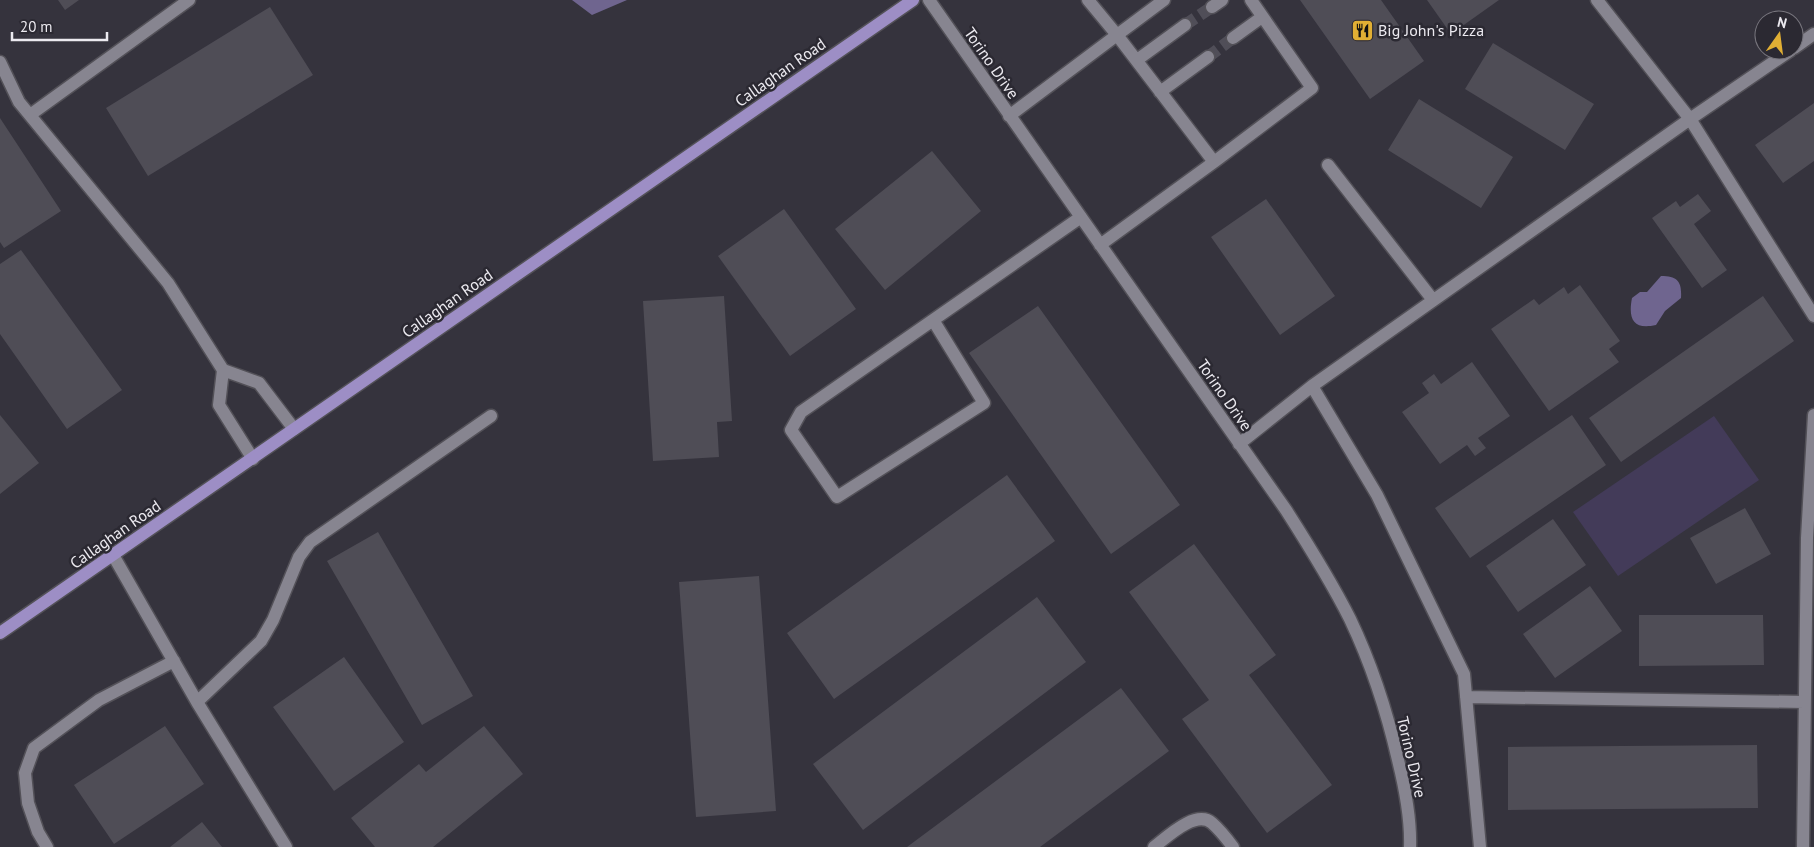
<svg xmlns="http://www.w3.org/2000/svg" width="1814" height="847" font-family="'PT Sans',sans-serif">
<rect width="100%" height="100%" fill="#35333d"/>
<path fill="#433b59" d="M1714 416 1759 480 1618 576 1573 512Z"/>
<path fill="#6f658f" d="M572 0H627L592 15Z
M1661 276C1678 276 1682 282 1681 298L1665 311 1656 325C1633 330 1628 319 1632 298L1640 292H1647Z"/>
<path fill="#4f4d56" d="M58 0H79L65 10Z
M1300 0H1381L1424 61 1370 99Z
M1427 0H1499L1451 34Z
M270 7 313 75 148 176 106 108Z
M1493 43 1594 104 1565 150 1465 89Z
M1419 99 1513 157 1481 208 1388 150Z
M1814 103V161L1783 183 1755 145Z
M0 118 61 211 4 248 0 242Z
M932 151 981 211 885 290 835 229Z
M1698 194 1711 211 1694 224 1727 270 1702 288 1652 218 1676 201 1680 207Z
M1266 199 1335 296 1280 335 1211 237Z
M784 209 856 309 790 356 718 256Z
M21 250 122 390 67 429 0 334V264Z
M1580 285 1620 341 1609 349 1619 362 1549 411 1491 329 1534 299 1539 305 1564 287 1568 294Z
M724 296 732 421 717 422 719 457 653 461 643 301Z
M1763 296 1794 341 1621 462 1589 418Z
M1038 306 1180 505 1111 554 969 353Z
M1472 362 1510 416 1478 438 1486 448 1475 456 1467 445 1440 464 1402 412 1429 393 1422 383 1434 374 1441 384Z
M0 415 39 463 0 494Z
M1572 415 1606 465 1470 558 1435 508Z
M1007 475 1055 541 834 699 787 633Z
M1745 508 1771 554 1716 584 1690 538Z
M1553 519 1586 565 1518 612 1486 566Z
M378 532 473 696 422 725 327 561Z
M1194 544 1276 655 1249 675 1332 785 1267 833 1182 719 1209 700 1129 592Z
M759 576 776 811 696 817 679 582Z
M1590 586 1622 631 1555 678 1523 634Z
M1037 597 1086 662 863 830 813 764Z
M1639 615H1763L1764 665 1639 666Z
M344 657 404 742 334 791 273 707Z
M1121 688 1169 751 1040 847H907Z
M165 726 204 784 114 844 74 785Z
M484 726 523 774 433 847H375L351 818 419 764 426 772Z
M1757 745 1758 808 1508 810V747Z
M202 822 222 847H170Z"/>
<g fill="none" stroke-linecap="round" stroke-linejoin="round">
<path stroke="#504e58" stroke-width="12" stroke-dasharray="12 6" stroke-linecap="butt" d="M1185 25 1212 7
M1208 57 1233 38"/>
<defs>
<path id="minor" d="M929 0 1286 510C1309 546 1331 581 1350 619 1371 663 1387 712 1398 760 1405 788 1411 818 1410 847
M1088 0 1117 35 1164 0
M1597 0 1690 119 1814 316
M1212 7 1222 0
M1233 38 1262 17
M1794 48 1814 34
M1137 60 1185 25
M0 62 19 102 168 283 223 370 259 383 294 429
M1160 92 1208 57
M30 115 189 0
M1009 116 1117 35 1214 162 1100 245
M1214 162 1312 88 1251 0
M1328 165 1433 300
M933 320 984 403 837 497 791 430 801 412 1081 217
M223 370 219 405 253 459
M1312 386 1690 119 1791 50
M1239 444 1312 386 1377 495 1464 674 1480 847
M113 555 197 702 286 847
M1466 697 1804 702
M197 702 261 641 273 620 299 557 310 542 491 416
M47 847 38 832 28 803 25 773 34 748 99 700 174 661
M1154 847C1167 837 1196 809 1212 823 1220 830 1227 839 1233 847
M1803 847 1807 538 1814 415"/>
<path id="major" d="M0 633 913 0"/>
</defs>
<use href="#minor" stroke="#535158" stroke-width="15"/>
<use href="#major" stroke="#535158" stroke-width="15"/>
<use href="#minor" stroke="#878590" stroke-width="12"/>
<use href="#major" stroke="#9d8ec5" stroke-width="12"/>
</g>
<defs>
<symbol id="restaurant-square" viewBox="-11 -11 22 22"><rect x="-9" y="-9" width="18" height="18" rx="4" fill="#e1af34" stroke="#2b2932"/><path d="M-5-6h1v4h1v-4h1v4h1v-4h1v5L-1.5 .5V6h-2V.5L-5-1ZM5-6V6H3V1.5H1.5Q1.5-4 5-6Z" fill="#111"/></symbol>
</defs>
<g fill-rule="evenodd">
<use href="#restaurant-square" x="1350" y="18" width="25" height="25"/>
</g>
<g text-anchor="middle" stroke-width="5" stroke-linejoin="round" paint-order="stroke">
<g font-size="16" fill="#eceaf0" stroke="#2b2932" text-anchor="start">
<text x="1378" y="36">Big John's Pizza</text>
</g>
<g font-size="16" fill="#eceaf0" stroke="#2b2932">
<text transform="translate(992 63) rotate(55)" y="6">Torino Drive</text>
<text transform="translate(780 72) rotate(-35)" y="6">Callaghan Road</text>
<text transform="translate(447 303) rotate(-35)" y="6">Callaghan Road</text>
<text transform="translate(1225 395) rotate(55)" y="6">Torino Drive</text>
<text transform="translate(115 534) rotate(-35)" y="6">Callaghan Road</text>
<text transform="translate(1412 757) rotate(77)" y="6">Torino Drive</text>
</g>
</g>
<g transform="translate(1779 35) rotate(14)"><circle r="24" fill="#2b2932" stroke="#78767e"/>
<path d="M0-4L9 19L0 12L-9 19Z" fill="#e1af34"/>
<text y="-8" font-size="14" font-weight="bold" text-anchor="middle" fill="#eceaf0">N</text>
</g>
<path d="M12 32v8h95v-8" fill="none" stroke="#eceaf0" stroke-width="2.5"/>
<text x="20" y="32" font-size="15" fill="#eceaf0" stroke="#2b2932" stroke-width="4" paint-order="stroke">20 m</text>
</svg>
